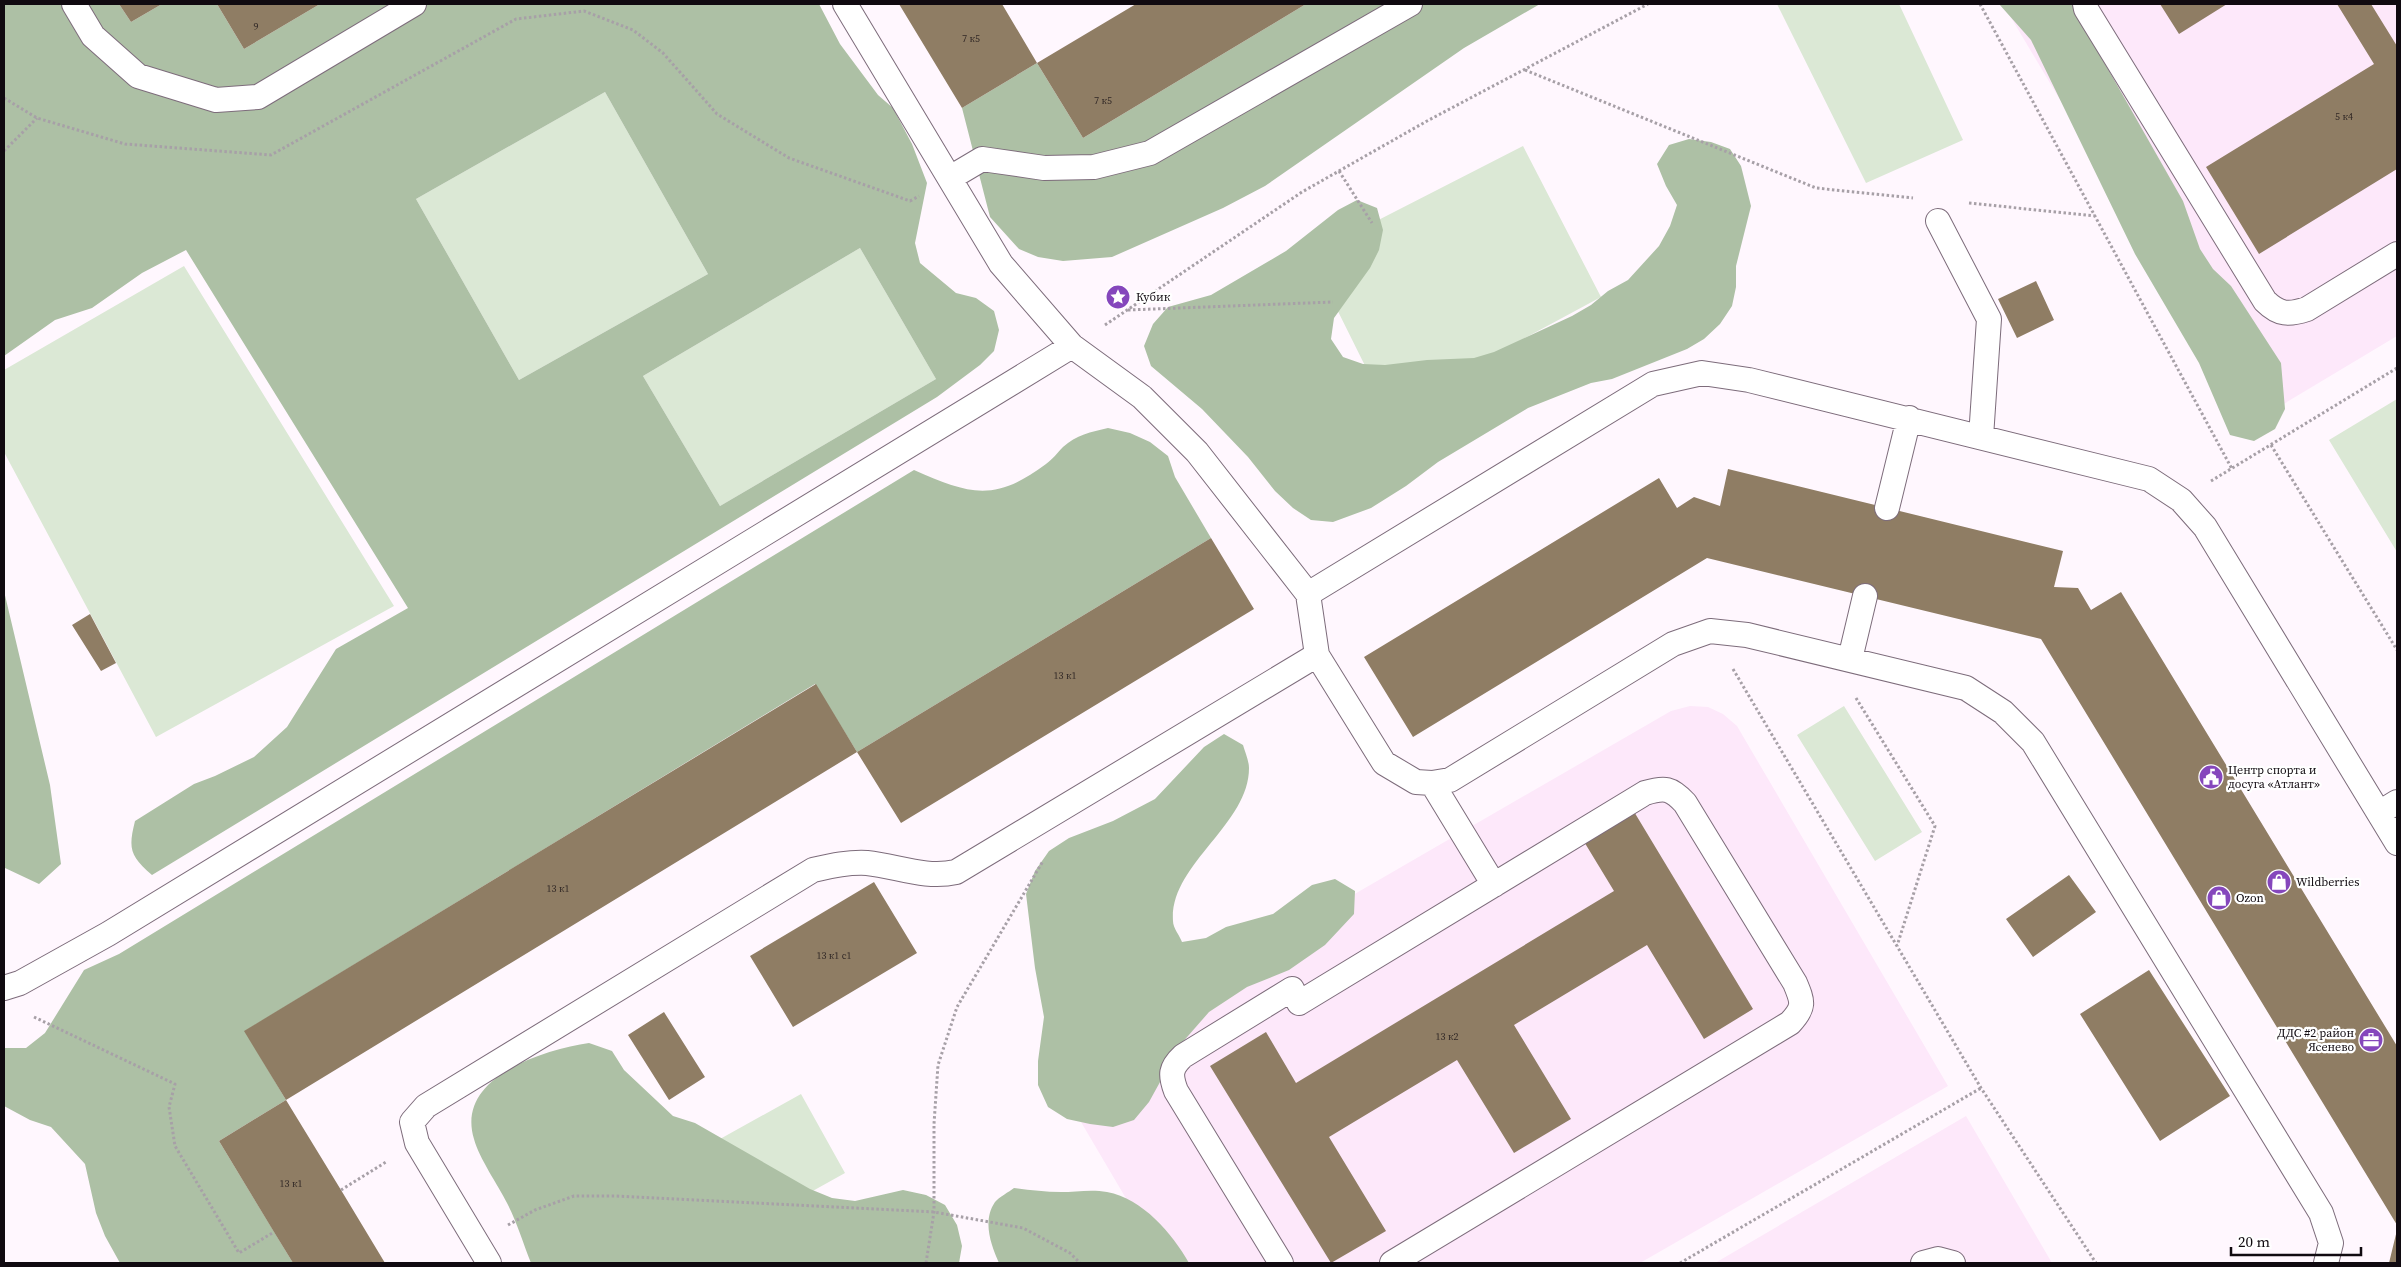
<svg xmlns="http://www.w3.org/2000/svg" width="2401" height="1267" font-family="'Source Serif 4',serif">
<rect width="100%" height="100%" fill="#fff7fe"/>
<path fill="#fde8fa" d="M2003 4H2397V336L2252 423Z
M1690 706 1708 707 1723 714 1737 726 1948 1086 1640 1263H1164L1071 1105 1090 1047 1671 711Z
M1966 1116 2052 1263H1715Z"/>
<path fill="#dbe8d5" d="M1777 4H1899L1963 140 1866 183Z
M605 92 708 274 519 380 416 199Z
M1523 146 1601 297 1388 412 1310 255Z
M860 248 936 379 720 506 643 376Z
M184 266 394 606 156 737 4 452V370Z
M2397 399V552L2329 440Z
M1844 706 1922 832 1875 861 1797 735Z
M801 1094 845 1173 685 1262 641 1183Z"/>
<path fill="#adc0a5" fill-rule="evenodd" d="M4 4H119L131 22 162 4H217L244 49 320 4H819L840 44 878 95 893 108 912 144 927 183 915 243 920 263 956 293 976 298 994 311 999 330 994 351 980 365 937 397 152 875C130 856 128 849 135 821L194 784 215 776 254 757 287 727 336 649 408 608 186 250 142 273 92 308 55 320 4 356ZM605 92 708 274 519 380 416 199ZM860 248 936 379 720 506 643 376Z
M1306 4H1540L1464 48 1265 186 1223 208 1112 257 1063 261 1038 257 1019 249 990 217 962 108 1037 63 1083 138Z
M1999 4H2078L2082 21 2100 55 2183 201 2200 249 2213 269 2231 286 2281 363 2285 409 2275 429 2254 441 2230 435 2199 363 2135 254 2031 40Z
M1689 139 1711 142 1730 149 1741 166 1751 206 1736 266V287L1732 306 1720 324 1704 339 1687 349 1612 379 1591 383 1528 408 1438 462 1406 486 1371 508 1333 522 1311 520 1293 508 1275 491 1248 457 1202 409 1151 366 1144 346 1153 324 1168 307 1211 295 1286 251 1338 210 1357 200 1377 208 1383 230 1379 250 1370 268 1334 318 1331 339 1343 357 1363 364 1385 365 1427 360 1474 358 1494 352 1572 316 1591 305 1608 291 1628 280 1659 246 1670 226 1677 205 1666 186 1657 164 1669 145Z
M1108 428 1130 433 1150 442 1168 456 1175 477 1211 538 857 752 815 684 245 1031 286 1100 219 1141 293 1263H120L105 1236 96 1213 85 1164 51 1127 30 1120 4 1106V1048H26L45 1033 84 970 119 954 914 470C969 494 994 503 1046 464 1053 459 1057 453 1063 447 1076 435 1091 432 1108 428Z
M4 591 50 785 61 864 39 884 5 868Z
M1224 734 1243 745C1245 752 1249 761 1249 768 1249 825 1169 865 1173 921 1173 928 1180 936 1182 942L1206 938 1226 927 1273 914 1312 885 1335 879 1355 891 1354 914 1325 945 1289 970 1247 987 1209 1012 1181 1044 1149 1102 1134 1120 1113 1127 1090 1124 1067 1119 1048 1107 1038 1085V1061L1044 1017 1035 968 1026 894 1035 871 1049 851 1069 838 1113 821 1155 799 1204 747Z
M589 1043 612 1051 624 1070 673 1116 695 1123 810 1189 832 1198 855 1201 903 1190 926 1195 945 1205 957 1225 962 1246 959 1263H531C523 1243 517 1222 507 1203 498 1185 479 1158 474 1139 455 1077 543 1050 589 1043Z
M1014 1188C1030 1190 1045 1192 1061 1192 1075 1192 1092 1189 1107 1192 1143 1199 1172 1233 1189 1263H999C991 1245 982 1221 995 1202 999 1197 1009 1192 1014 1188Z"/>
<path fill="#8f7d64" d="M119 4H162L131 22Z
M217 4H320L244 49Z
M899 4H1002L1037 63 962 108Z
M1136 4H1306L1083 138 1037 63Z
M2160 4H2227L2179 34Z
M2337 4H2371L2397 46V169L2259 254 2206 167 2374 64Z
M2036 281 2054 320 2017 338 1998 299Z
M1728 469 2063 551 2054 587 2078 588 2091 610 2121 592 2397 1046V1225L2041 639 1707 558 1413 737 1364 657 1659 478 1677 508 1694 497 1720 506Z
M1211 538 1254 609 901 823 857 752 286 1100 244 1031 816 684 857 752Z
M90 614 116 663 101 671 72 625Z
M1633 810 1753 1009 1704 1039 1647 945 1514 1025 1571 1119 1514 1153 1457 1060 1329 1137 1386 1231 1331 1263 1210 1066 1266 1032 1296 1083 1614 891 1583 840Z
M2069 875 2096 912 2033 957 2006 919Z
M874 882 917 953 793 1027 750 956Z
M2149 970 2230 1096 2160 1141 2080 1014Z
M664 1012 705 1077 669 1100 628 1035Z
M286 1100 341 1190 385 1263H293L274 1232 219 1141Z
M2397 1230V1263H2389Z"/>
<g fill="none" stroke-linecap="round" stroke-linejoin="round">
<defs>
<path id="lane" d="M74 4 93 36 138 76 216 100 258 97 414 4
M845 4 1001 264 1072 346
M2085 4 2086 9 2265 301C2279 315 2289 315 2307 309L2397 254
M950 178 982 159 1044 168 1094 167 1150 153 1410 4
M1938 221 1989 319 1981 437
M1887 508 1909 418
M1308 594 1653 384 1702 373 1749 380 2149 479 2181 500 2205 527 2397 843
M1850 659 1865 596
M1432 783 1494 885
M2379 813 2397 802
M4 988 20 983 108 934 1072 346 1142 397 1197 452 1308 594 1317 655 1384 763 1416 782 1432 783 1450 780 1673 644 1710 631 1747 635 1966 688 2003 712 2033 742 2321 1213 2331 1243 2326 1263
M489 1263 417 1143 412 1122 426 1106 813 870C831 866 848 862 867 863 897 866 925 879 956 872L1317 655
M1281 1263 1176 1091C1170 1075 1170 1068 1183 1056L1292 989 1299 1003 1645 793C1665 787 1671 788 1685 803L1795 983C1803 1002 1805 1007 1790 1023L1392 1263
M1923 1263 1938 1259 1953 1263"/>
</defs>
<use href="#lane" stroke="#7d6c7b" stroke-width="26"/>
<path stroke="#a7a0a7" stroke-width="3" stroke-dasharray="2.5 2.5" stroke-linecap="butt" d="M1980 4 2232 469
M1525 70 1816 188 1913 198
M4 98 37 118 125 144 271 155 516 19 584 11 633 30 663 53 717 114 789 158 910 201 919 196
M4 151 37 118
M1339 171 1372 223
M1969 203 2095 216
M1128 310 1333 302
M1105 325 1302 192 1427 121 1648 4
M2271 445 2397 650
M2211 481 2397 368
M1733 669 1981 1088 2096 1263
M1856 698 1935 826 1897 946
M34 1017 175 1084 169 1107 175 1146 239 1253 274 1232
M341 1190 386 1162
M508 1225 535 1210 574 1196H616L934 1212 1023 1228 1070 1253 1080 1263
M926 1263 934 1212V1124L938 1065 957 1007 1043 861
M1680 1263 1981 1088"/>
<use href="#lane" stroke="#fff" stroke-width="24"/>
</g>
<defs>
<symbol id="sight-disc" viewBox="-11 -11 22 22"><circle r="9.5" fill="#8547bc" stroke="#fff"/><path d="M0-6L1.8-2.2L6-1.7L2.9 1.2L3.7 5.4L0 3.3L-3.7 5.4L-2.9 1.2L-6-1.7L-1.8-2.2Z" fill="#fff"/></symbol>
<symbol id="civic-disc" viewBox="-11 -11 22 22"><circle r="9.5" fill="#8547bc" stroke="#fff"/><path d="M-.6-6.5H3V-4.5H.6V-3L4-1V1h2V6H-6V1h2V-1L-.6-3ZM-1.2 2.5V6h2.4V2.5Z" fill="#fff"/></symbol>
<symbol id="shop-disc" viewBox="-11 -11 22 22"><circle r="9.5" fill="#8547bc" stroke="#fff"/><path d="M-5-2.5h2.3a2.7 3.5 0 0 1 5.4 0H5L5.5 6h-11ZM-1.5-2.5h3a1.5 2.3 0 0 0-3 0Z" fill="#fff"/></symbol>
<symbol id="office-disc" viewBox="-11 -11 22 22"><circle r="9.5" fill="#8547bc" stroke="#fff"/><path d="M-6-3h4V-5.5h4V-3h4V5H-6ZM-1-4.5V-3h2v-1.5ZM-6 0V1H6V0Z" fill="#fff"/></symbol>
</defs>
<g fill-rule="evenodd">
<use href="#sight-disc" x="1104" y="283" width="28" height="28"/>
<use href="#civic-disc" x="2197" y="763" width="28" height="28"/>
<use href="#shop-disc" x="2265" y="868" width="28" height="28"/>
<use href="#shop-disc" x="2205" y="884" width="28" height="28"/>
<use href="#office-disc" x="2357" y="1026" width="28" height="28"/>
</g>
<g text-anchor="middle" stroke-width="4.5" stroke-linejoin="round" paint-order="stroke">
<g font-size="10" fill="#302725">
<text x="256" y="30">9</text>
<text x="971" y="42">7 к5</text>
<text x="1103" y="104">7 к5</text>
<text x="2344" y="120">5 к4</text>
<text x="1065" y="679">13 к1</text>
<text x="558" y="892">13 к1</text>
<text x="834" y="959">13 к1 с1</text>
<text x="1447" y="1040">13 к2</text>
<text x="291" y="1187">13 к1</text>
</g>
<g font-size="12" fill="#100a10" stroke="#fff" text-anchor="start">
<text x="1136" y="301">Кубик</text>
<text x="2228" y="774">Центр спорта и<tspan x="2228" dy="14">досуга «Атлант»</tspan></text>
<text x="2296" y="886">Wildberries</text>
<text x="2236" y="902">Ozon</text>
<text x="2354" y="1037" text-anchor="end">ДДС #2 район<tspan x="2354" dy="14">Ясенево</tspan></text>
</g>
</g>
<rect width="2401" height="1267" fill="none" stroke="#100a10" stroke-width="10"/>
<path d="M2231 1247v8h130v-8" fill="none" stroke="#100a10" stroke-width="2.5"/>
<text x="2238" y="1247" font-size="15" fill="#100a10" stroke="#ffffff" stroke-width="4" paint-order="stroke">20 m</text>
</svg>
